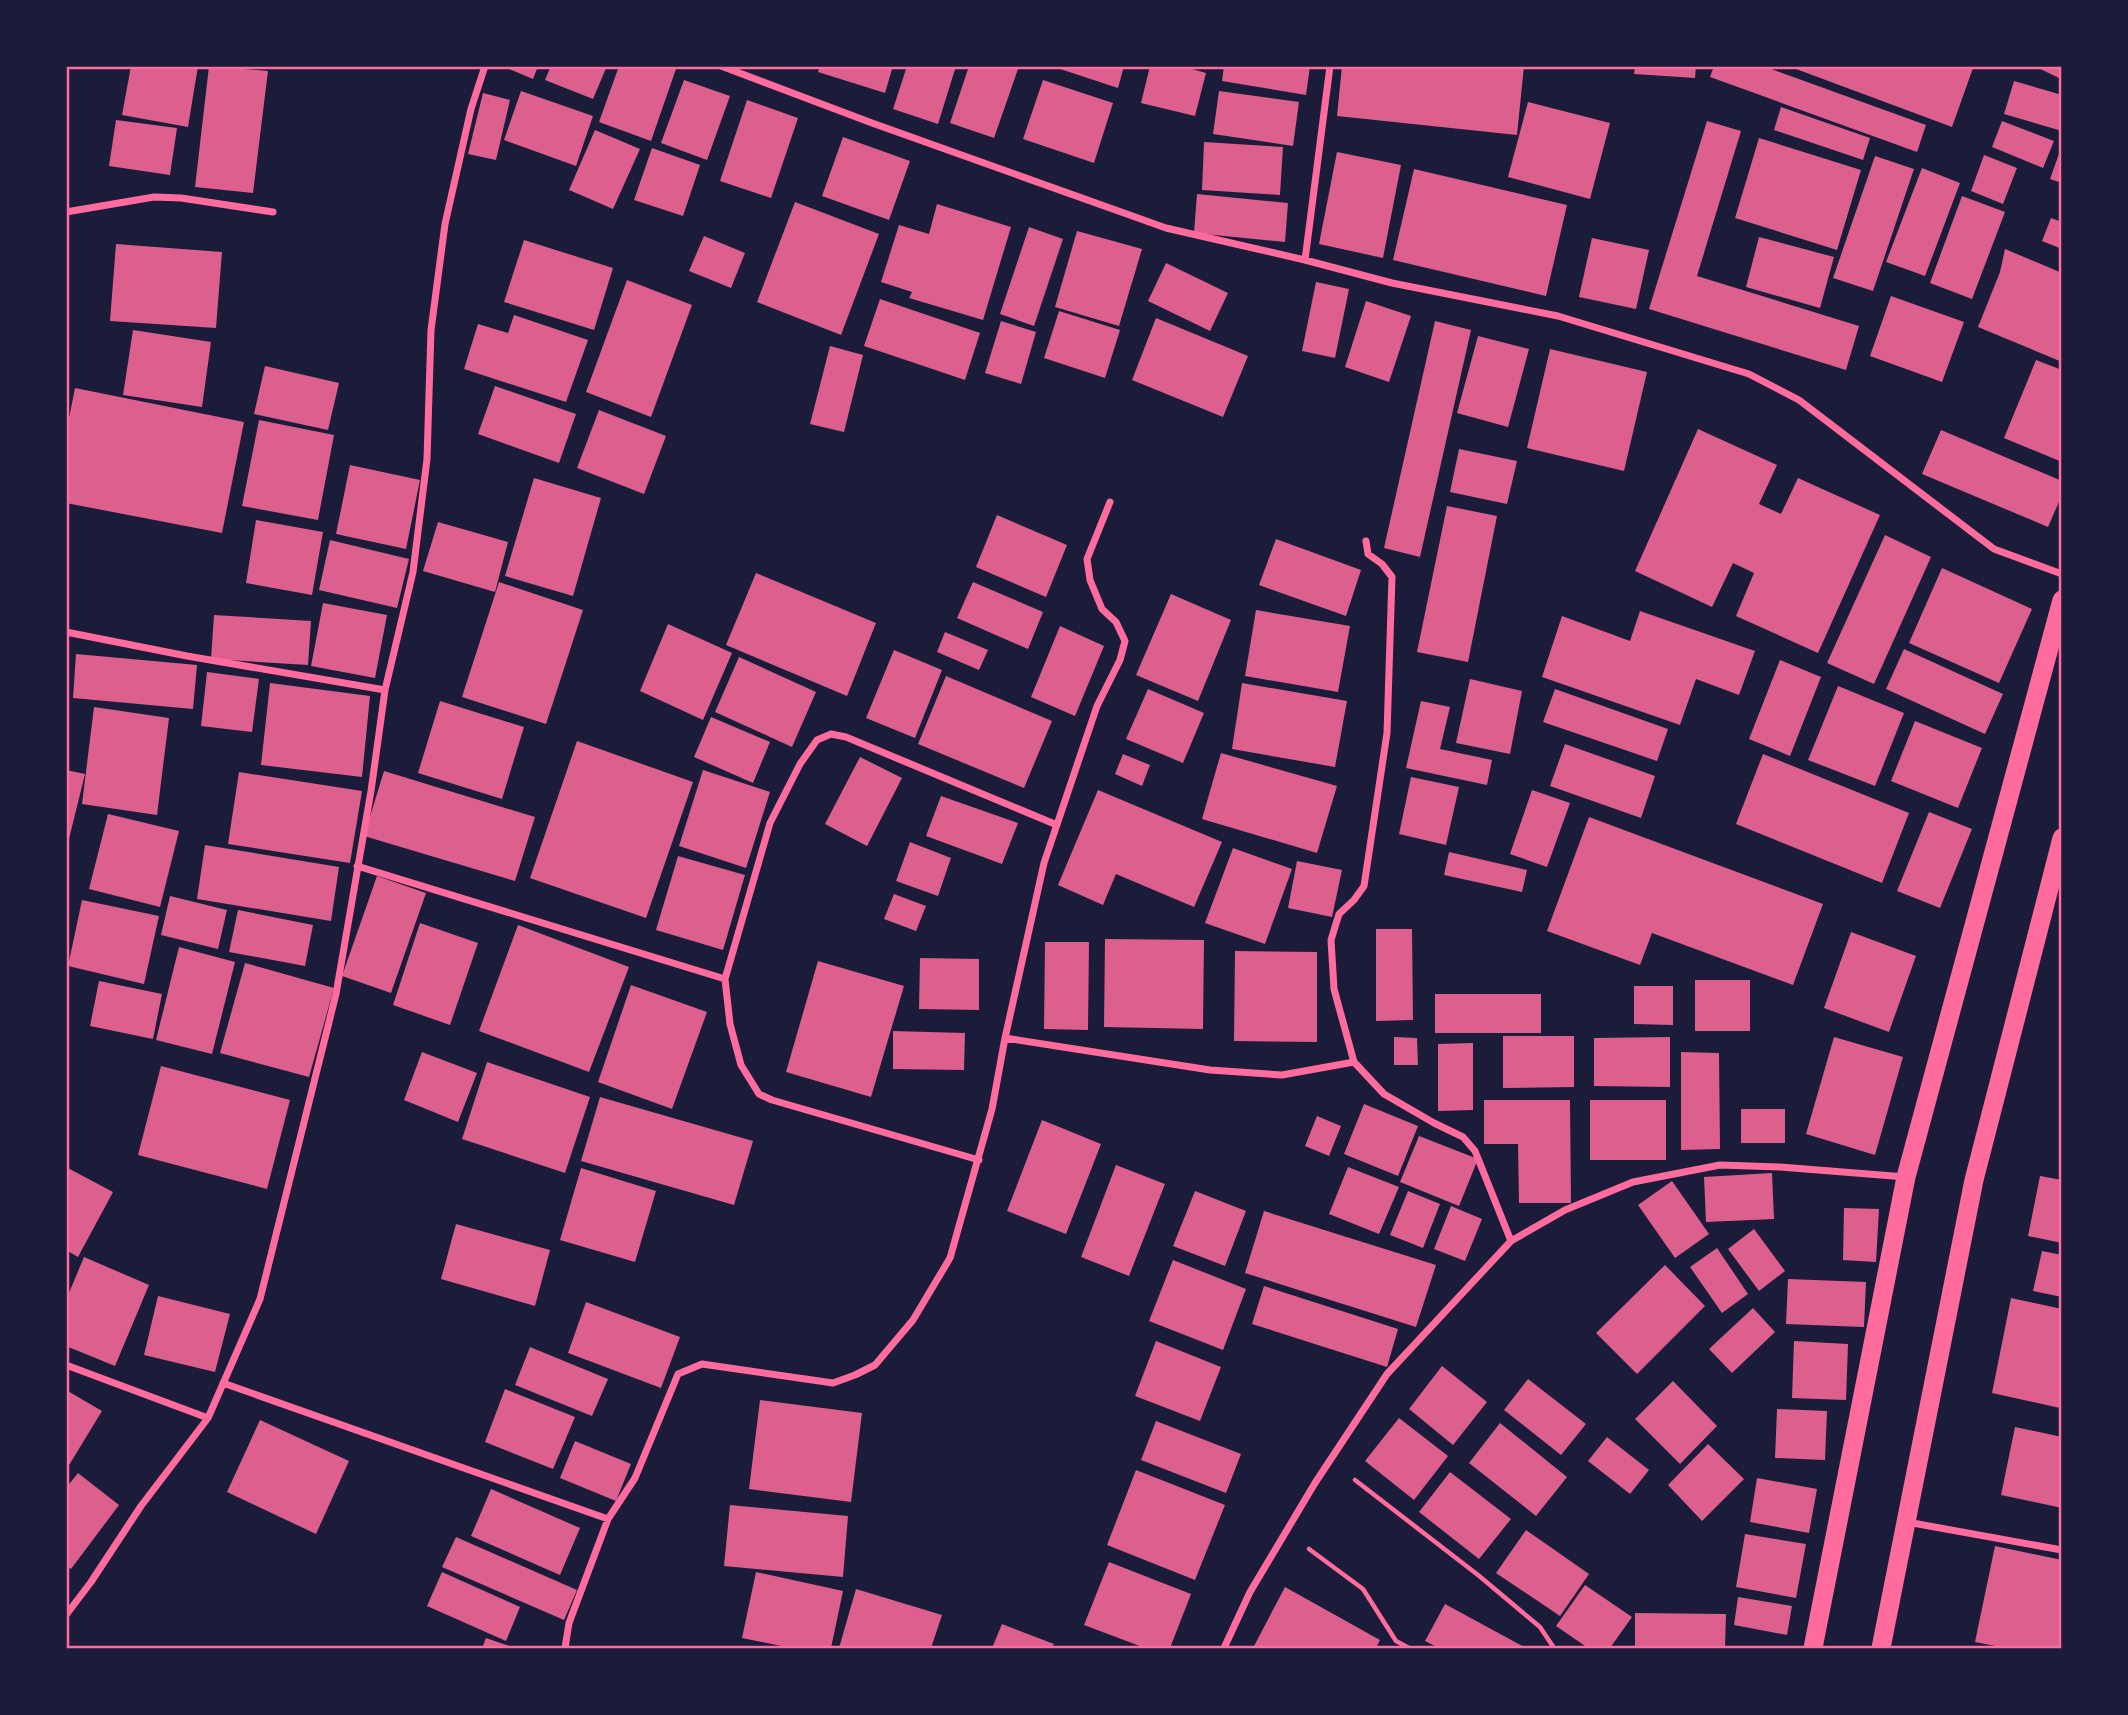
<svg xmlns="http://www.w3.org/2000/svg" width="2128" height="1715" font-family="'Archivo Narrow',sans-serif">
<rect width="100%" height="100%" fill="#1b1b3a"/>
<path fill="#dd5f8e" d="M131 66H198L188 127 122 115Z
M209 66 268 71 253 193 195 187Z
M502 66H538L533 79Z
M551 66H607L593 99 545 80Z
M619 66H677L651 141 599 122Z
M820 66H893L885 93 818 72Z
M907 66H956L938 124 893 109Z
M969 66H1019L994 138 950 123Z
M1051 66H1124L1118 88Z
M1150 66H1182L1206 73 1195 116 1141 103Z
M1224 66H1310L1306 95 1222 81Z
M1342 66H1524L1517 135 1337 116Z
M1635 66H1696L1695 78 1634 74Z
M1714 66H1763L1926 125 1917 152 1710 77Z
M1788 66H1969L1973 68 1952 127Z
M2034 66H2062V73L2059 78Z
M684 80 730 96 707 160 661 143Z
M1043 80 1113 103 1094 163 1023 139Z
M2014 81 2062 95V131L2004 114Z
M521 91 593 116 576 166 504 140Z
M1219 91 1299 102 1293 146 1213 134Z
M483 93 510 100 496 160 468 154Z
M747 100 798 118 771 198 720 181Z
M1528 102 1610 123 1590 199 1508 177Z
M1781 107 1870 138 1863 160 1774 130Z
M116 120 177 128 170 175 109 166Z
M1707 121 1741 131 1697 276 1859 326 1846 370 1649 309Z
M2002 121 2054 141 2043 168 1992 147Z
M595 130 640 149 613 209 569 190Z
M843 137 910 161 889 220 822 196Z
M1759 138 1861 170 1837 250 1735 218Z
M1204 142 1283 147 1280 195 1202 190Z
M652 148 700 165 683 216 634 200Z
M2061 148H2062V183L2050 179Z
M1337 152 1401 165 1383 258 1319 244Z
M1984 155 2017 168 2003 204 1971 191Z
M1875 156 1914 169 1873 291 1833 278Z
M1922 168 1960 183 1925 276 1886 262Z
M1414 169 1567 205 1546 296 1393 260Z
M1197 194 1288 203 1285 242 1194 233Z
M1962 196 2005 212 1972 299 1930 283Z
M795 202 879 234 841 335 757 302Z
M937 204 1011 227 983 320 909 298 912 292 881 282 899 225 929 234Z
M2051 218 2062 222V249L2042 241Z
M1029 227 1063 239 1034 326 1000 314Z
M1077 231 1142 249 1119 326 1055 307Z
M704 236 745 253 731 288 689 271Z
M1759 237 1834 257 1820 308 1746 287Z
M1592 238 1649 250 1636 309 1579 297Z
M524 240 613 268 594 330 504 302Z
M116 244 222 252 216 328 110 321Z
M2005 249 2062 273V362L1978 327 2000 272Z
M1166 263 1228 293 1210 331 1148 301Z
M627 280 692 305 651 417 586 392Z
M1316 282 1349 289 1335 358 1302 351Z
M1891 296 1964 322 1942 382 1870 356Z
M880 299 980 333 965 380 864 346Z
M1366 301 1411 316 1389 382 1345 367Z
M1059 311 1120 330 1105 378 1044 358Z
M514 315 588 340 566 402 464 369 478 324 508 333Z
M1156 318 1248 356 1223 417 1132 380Z
M1001 321 1036 332 1021 384 985 373Z
M1435 321 1471 330 1420 557 1384 548Z
M133 330 211 342 202 407 123 395Z
M1478 336 1529 349 1508 427 1457 413Z
M830 346 863 355 844 432 810 424Z
M1550 349 1647 372 1624 471 1527 448Z
M2036 360 2062 370V462L2004 438Z
M265 366 339 383 328 430 254 414Z
M495 386 576 414 559 463 478 434Z
M75 388 244 422 222 533 66 503V433Z
M599 410 666 436 644 494 577 468Z
M259 420 334 435 318 520 242 506Z
M1698 429 1777 465 1759 504 1781 514 1798 478 1880 515 1818 653 1736 616 1754 573 1733 563 1712 607 1635 571Z
M1941 430 2062 481V495L2048 527 1922 474Z
M1459 449 1517 461 1507 504 1450 492Z
M350 465 420 480 406 549 336 534Z
M534 478 601 498 573 596 505 576Z
M1447 506 1497 516 1468 662 1417 652Z
M997 515 1067 545 1046 597 976 567Z
M256 520 323 532 312 595 246 583Z
M438 522 508 542 495 592 423 571Z
M1885 535 1931 557 1874 684 1827 663Z
M1276 539 1361 570 1346 616 1259 585Z
M330 540 409 559 397 608 319 590Z
M1942 568 2032 609 1999 683 1909 643Z
M756 573 876 623 847 696 726 645Z
M499 582 583 610 546 724 462 697Z
M973 582 1043 612 1028 649 957 618Z
M1171 594 1231 620 1198 701 1136 675Z
M323 603 387 615 375 678 311 666Z
M1256 610 1350 626 1338 692 1245 676Z
M1640 611 1755 651 1739 695 1696 679 1680 725 1542 677 1562 616 1630 641Z
M214 615 311 621 308 665 211 659Z
M668 624 732 653 703 720 640 691Z
M1060 626 1104 646 1075 716 1031 697Z
M945 632 988 650 979 670 937 652Z
M1904 649 2003 694 1985 734 1886 689Z
M894 650 942 670 915 738 866 718Z
M76 654 197 665 193 709 73 698Z
M739 657 816 692 792 747 715 712Z
M1780 660 1821 677 1790 756 1749 739Z
M207 672 259 679 252 732 201 726Z
M946 676 1052 721 1024 788 918 744Z
M1470 679 1522 691 1510 754 1456 743Z
M270 683 370 696 362 777 261 765Z
M1242 683 1347 701 1335 767 1232 749Z
M1838 686 1904 713 1875 786 1808 760Z
M1148 689 1204 713 1183 763 1126 739Z
M1555 689 1668 729 1657 761 1543 722Z
M440 701 524 727 502 799 418 773Z
M1421 701 1450 707 1440 749 1492 760 1487 785 1406 768Z
M94 707 169 718 157 815 82 804Z
M711 717 770 742 753 783 694 757Z
M1915 721 1982 748 1958 808 1891 781Z
M577 741 693 782 646 918 530 878Z
M1565 744 1655 776 1641 818 1550 786Z
M1221 753 1337 786 1317 853 1202 819Z
M1123 754 1150 765 1142 786 1115 774Z
M1763 754 1909 813 1882 883 1736 824Z
M860 757 902 778 867 846 825 824Z
M66 770 85 774 67 847H66Z
M703 770 770 792 746 868 679 846Z
M384 771 535 817 515 881 364 836Z
M239 772 362 791 350 863 228 844Z
M1411 777 1459 787 1446 845 1399 834Z
M1098 790 1222 842 1194 907 1116 874 1103 905 1058 885Z
M1532 790 1570 803 1547 867 1510 854Z
M941 796 1018 823 1002 864 926 836Z
M1929 812 1972 829 1940 908 1897 891Z
M108 814 179 831 160 907 89 889Z
M1589 817 1823 904 1793 985 1652 933 1640 965 1547 931Z
M910 842 951 858 938 896 896 881Z
M205 845 339 867 331 921 197 899Z
M1233 848 1292 869 1265 944 1205 923Z
M1449 852 1527 870 1522 892 1444 875Z
M678 856 745 875 723 950 656 930Z
M1297 861 1342 870 1332 917 1288 908Z
M377 876 426 893 391 993 342 976Z
M894 894 926 906 916 931 884 919Z
M170 896 227 910 218 949 161 935Z
M82 900 159 916 144 984 68 966Z
M238 910 313 925 305 966 229 952Z
M420 923 478 943 450 1025 393 1005Z
M518 925 629 967 589 1072 479 1031Z
M1376 929H1412L1413 1020 1376 1021Z
M1851 932 1916 956 1889 1032 1824 1008Z
M1105 939 1204 940 1203 1029 1104 1027Z
M1045 942H1089L1088 1030 1044 1029Z
M179 947 235 962 212 1054 156 1040Z
M1235 951 1317 952V1042L1234 1041Z
M920 958 979 959V1010L919 1009Z
M818 961 904 986 871 1097 786 1072Z
M245 963 334 988 309 1077 220 1053Z
M1695 980H1750V1031H1695Z
M99 981 162 994 153 1039 90 1026Z
M631 985 707 1012 672 1109 598 1082Z
M1634 986H1673V1025L1634 1024Z
M1435 994H1541V1033H1435Z
M893 1031 965 1033 964 1070 893 1069Z
M1503 1036H1574V1087L1503 1088Z
M1394 1037 1417 1038 1418 1065H1394Z
M1670 1037V1087L1594 1086V1038Z
M1834 1037 1903 1057 1875 1155 1806 1134Z
M1473 1043V1110L1438 1111V1044Z
M422 1052 477 1073 458 1122 404 1100Z
M1681 1052 1719 1053 1720 1149 1681 1150Z
M487 1062 590 1097 565 1173 462 1139Z
M161 1066 290 1100 267 1189 138 1155Z
M600 1097 753 1141 734 1205 581 1161Z
M1484 1100H1570L1571 1203H1519L1518 1144H1484Z
M1590 1100H1666V1160H1590Z
M1364 1104 1418 1126 1398 1176 1344 1154Z
M1741 1109H1785V1143H1741Z
M1317 1116 1341 1126 1329 1156 1305 1146Z
M1042 1120 1101 1144 1066 1234 1007 1211Z
M1419 1136 1478 1159 1459 1206 1400 1182Z
M1116 1165 1165 1184 1129 1276 1081 1257Z
M66 1167 113 1192 78 1257 66 1250Z
M1348 1167 1399 1187 1379 1234 1329 1214Z
M581 1168 656 1191 635 1262 560 1240Z
M1772 1173 1774 1219 1706 1222 1704 1177Z
M2040 1176 2062 1180V1243L2028 1236Z
M1672 1181 1709 1234 1675 1258 1638 1205Z
M1195 1191 1246 1211 1225 1266 1173 1246Z
M1408 1191 1440 1204 1423 1248 1390 1235Z
M1451 1206 1482 1219 1465 1261 1434 1249Z
M1844 1208 1879 1209 1876 1262 1843 1260Z
M1264 1211 1436 1265 1416 1327 1245 1273Z
M456 1224 550 1250 535 1306 441 1279Z
M1754 1229 1785 1271 1759 1291 1728 1249Z
M1717 1248 1748 1294 1722 1313 1690 1267Z
M2042 1251 2062 1255V1297L2033 1291Z
M84 1257 149 1285 115 1366 66 1346V1300Z
M1173 1260 1246 1289 1223 1350 1149 1321Z
M1665 1265 1705 1306 1637 1374 1596 1333Z
M1788 1279 1866 1282 1864 1327 1786 1324Z
M1264 1286 1398 1329 1387 1367 1252 1324Z
M158 1296 230 1314 215 1372 144 1355Z
M2011 1298 2062 1309 2060 1408 1992 1393Z
M586 1302 680 1337 661 1388 568 1353Z
M1753 1308 1775 1332 1732 1373 1709 1349Z
M1156 1341 1221 1367 1200 1421 1135 1396Z
M1794 1341 1848 1344 1846 1400 1792 1398Z
M530 1347 608 1379 592 1416 515 1385Z
M1442 1366 1487 1402 1453 1445 1409 1409Z
M1528 1379 1586 1424 1561 1455 1504 1410Z
M1673 1381 1717 1426 1680 1464 1635 1419Z
M505 1389 575 1417 553 1469 485 1442Z
M66 1390 102 1411 66 1470Z
M760 1400 862 1413 851 1502 749 1489Z
M1777 1409 1827 1411 1825 1460 1775 1458Z
M1399 1418 1448 1456 1414 1500 1365 1461Z
M260 1420 349 1461 316 1534 227 1492Z
M1156 1421 1241 1454 1226 1493 1141 1460Z
M1500 1423 1567 1477 1536 1516 1469 1463Z
M2015 1427 2062 1437V1508L2001 1495Z
M1607 1437 1649 1470 1630 1494 1588 1461Z
M575 1441 631 1464 616 1501 560 1478Z
M1708 1444 1744 1479 1702 1521 1668 1485Z
M1136 1470 1225 1505 1195 1580 1107 1545Z
M1450 1472 1511 1519 1479 1559 1419 1512Z
M78 1473 119 1505 71 1569 66 1565V1488Z
M1757 1478 1817 1489 1809 1533 1750 1522Z
M491 1489 580 1528 560 1575 471 1536Z
M730 1505 848 1516 843 1577 724 1566Z
M1526 1530 1589 1574 1560 1616 1496 1573Z
M1745 1534 1806 1544 1796 1598 1736 1587Z
M456 1537 577 1590 564 1620 442 1567Z
M1995 1546 2062 1560V1648H2005L1975 1642Z
M1109 1562 1191 1594 1170 1648H1145L1084 1625Z
M442 1572 520 1607 506 1641 427 1606Z
M756 1572 843 1591 831 1648H791L742 1638Z
M1585 1585 1632 1617 1610 1648H1588L1556 1626Z
M1285 1587 1380 1640 1376 1648H1253Z
M856 1589 942 1615 931 1648H839Z
M1738 1597 1792 1606 1787 1635 1734 1625Z
M1445 1604 1526 1648H1439L1425 1641Z
M1635 1613 1726 1614 1725 1648H1635Z
M1002 1624 1054 1644 1052 1648H992Z
M486 1638 515 1648H482Z"/>
<g fill="none" stroke-linecap="round" stroke-linejoin="round">
<path stroke="#ff6b9d" stroke-width="4.5" d="M1355 1480 1478 1575 1540 1627 1554 1648
M1309 1549 1363 1589 1396 1641 1409 1648"/>
<path stroke="#ff6b9d" stroke-width="7" d="M721 66 872 123 1166 228 1305 260 1392 283 1558 316 1749 374 1799 400 1994 549 2062 574
M66 212 154 197 181 198 273 212
M1305 260 1330 66
M1366 541 1368 554 1382 564 1392 577 1387 733 1364 886 1354 900 1339 914 1331 940 1334 989 1354 1062 1384 1094 1434 1123 1463 1137 1475 1151 1511 1241
M66 632 187 656 385 690
M357 866 725 979
M1005 1038 1210 1070 1282 1075 1354 1062
M979 1160 772 1100 759 1094 741 1065 730 1024 725 979 770 823 800 764 817 740 831 734 846 737 1057 825
M66 1365 208 1418
M223 1383 608 1519
M1907 1522 2062 1550
M66 1615 91 1582 141 1506 208 1418 260 1299 336 994 371 791 385 690 413 572 427 459 431 330 445 224 471 109 485 66
M565 1648 569 1623 608 1519 635 1478 678 1374 702 1364 833 1383 855 1375 875 1365 913 1320 950 1258 992 1109 1005 1038 1044 863 1097 706 1120 660 1125 641 1116 622 1102 609 1090 580 1087 559 1110 502
M1224 1648 1250 1592 1315 1483 1387 1374 1511 1241 1565 1210 1633 1182 1720 1165 1780 1167 1906 1177"/>
<path stroke="#ff6b9d" stroke-width="19" d="M1813 1648 1906 1177 2062 600
M1881 1648 1974 1180 2062 838"/>
</g>
<rect width="2128" height="1715" fill="none" stroke="#1b1b3a" stroke-width="136"/>
<rect x="68" y="68" width="1992" height="1579" fill="none" stroke="#ff6b9d" stroke-width="2.5"/>
</svg>
